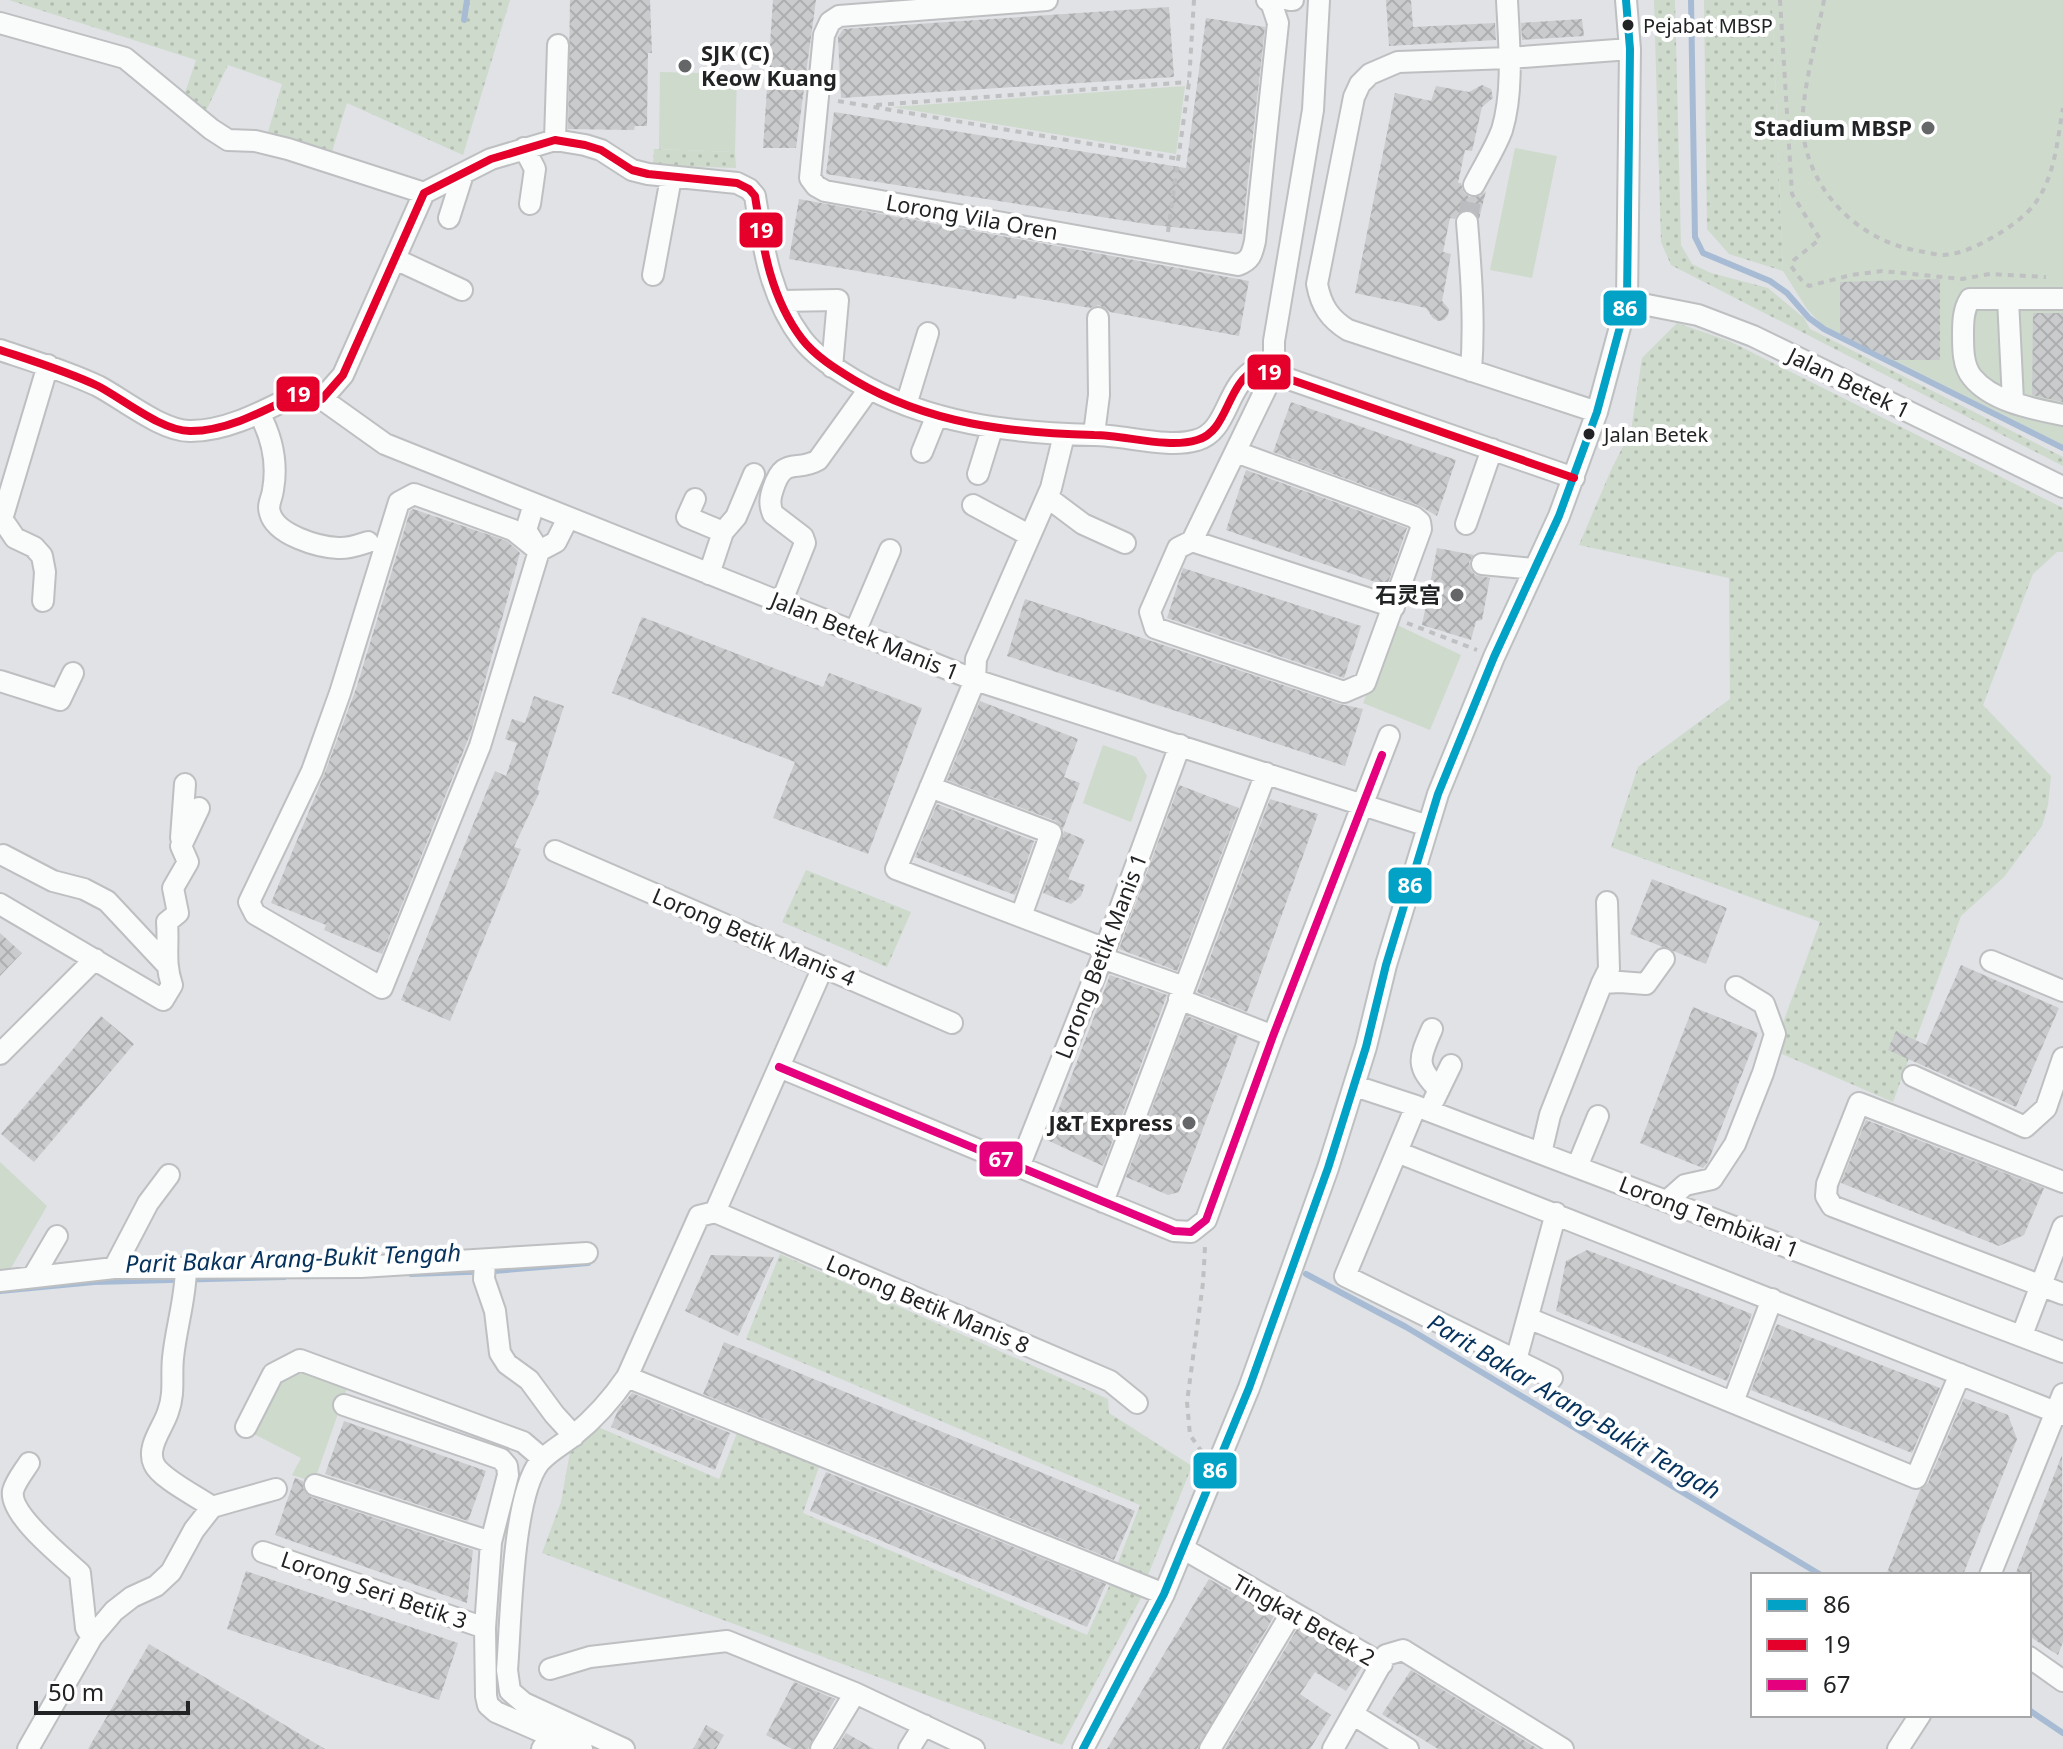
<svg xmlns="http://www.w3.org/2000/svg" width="2063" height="1749" font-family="'Noto Sans','Noto Sans SC',sans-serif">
<defs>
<pattern id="grass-dots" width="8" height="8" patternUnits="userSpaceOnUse" patternTransform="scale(2)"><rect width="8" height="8" fill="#cedacc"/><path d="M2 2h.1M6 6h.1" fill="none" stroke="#b1bbaf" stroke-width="1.8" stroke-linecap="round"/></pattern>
<pattern id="building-cross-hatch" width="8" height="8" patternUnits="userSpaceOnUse" patternTransform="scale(2)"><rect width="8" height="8" fill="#c9cbcd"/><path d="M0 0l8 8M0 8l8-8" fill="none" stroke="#acaeb0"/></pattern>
</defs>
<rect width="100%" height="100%" fill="#e0e2e5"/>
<path fill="url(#grass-dots)" d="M9 0H510L463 155 347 103 331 155 268 132 282 84 228 65 205 113 185 93 196 60Z
M1654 0H1675L1681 245 1692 264 1711 273 1768 288 1804 318 1810 329 2063 457V466L1671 265 1661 242Z
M1704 0H1772L1783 271 1729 254 1707 229Z
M654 149 735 152 736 168 653 165Z
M1677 323 1729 341 2063 508V552H2057L2033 574 1983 705 2051 776 2048 805 2042 826 2004 877 1961 916 1893 1102 1773 1050 1820 922 1611 847 1638 767 1730 699 1729 578 1579 545 1612 468 1631 431 1642 358Z
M806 870 911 912 887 967 782 922Z
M780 1254 1108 1399 1109 1413 1192 1466 1146 1580 1116 1568 1140 1505 746 1339Z
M591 1424 719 1479 739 1428 821 1461 803 1513 1087 1635 1112 1580 1143 1594 1062 1745 542 1553 561 1502 572 1441Z"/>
<path fill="#cedacc" d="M1772 0H2063V445L1821 324 1807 309 1783 271Z
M660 72 737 74 735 152 659 149Z
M1185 86 1176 154 892 107Z
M1515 148 1557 156 1532 278 1490 270Z
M1395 624 1461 655 1430 730 1363 703Z
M1103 745 1136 757 1147 776 1131 822 1083 803Z
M0 1162 47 1206 11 1268 0 1271Z
M304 1372 347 1388 314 1482 292 1475 301 1458 252 1433 280 1381Z"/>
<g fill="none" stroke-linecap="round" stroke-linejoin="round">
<path stroke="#a7bcd4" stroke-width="6" d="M1691 0 1695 237 1703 253 1770 281 1787 293 1809 318 1824 329 2063 448
M464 20 467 0
M411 1274 494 1271 588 1263
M1306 1274 1406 1327 1821 1575
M0 1291 94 1282 284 1277
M2029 1710 2063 1733"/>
</g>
<path fill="url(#building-cross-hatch)" d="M570 0H650L652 53H648L647 126H635L634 130 568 129Z
M773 0H816L796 148H763Z
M1386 0H1411L1413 27 1495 23 1496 40 1389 46Z
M1169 7 1174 77 841 98 838 37 843 29Z
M1206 18 1265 27 1242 234 1153 225 826 174 834 112 1186 168Z
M1582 19 1584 36 1522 40 1521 23Z
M1482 85 1491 89 1493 98 1482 107 1472 151 1465 150 1458 183H1461L1463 191 1469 197 1480 196 1486 191 1479 219 1473 211 1467 209 1459 212 1455 219 1450 218 1443 252 1451 254 1442 301 1449 309 1448 315 1444 320 1438 321 1433 318 1426 308 1355 293 1395 93 1431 101 1436 86 1469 92Z
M799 199 1249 281 1239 336 1110 312 1099 305 1090 308 1017 295 1016 299 789 259Z
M1940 279V360H1892L1840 334V282Z
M2033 313H2063V402L2032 395Z
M1291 402 1456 460 1437 516 1418 505 1273 452Z
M1246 470 1407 528 1387 586 1226 530Z
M413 509 507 541 520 553 471 732 382 954 324 930 326 925 271 903 324 775 357 686 410 511Z
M1437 548 1474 555 1469 562 1471 570 1475 575 1490 578 1482 620 1476 621 1471 640 1422 625Z
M1183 568 1361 626 1344 678 1167 618Z
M1025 599 1340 704 1363 709 1345 766 1007 656Z
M642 617 823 687 829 673 922 708 868 854 773 818 795 762 612 693Z
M534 696 564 706 537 790 540 791 514 847 521 849 450 1021 401 1000 495 771 506 776 517 743 505 739 512 719 525 723Z
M980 701 1078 739 1064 777 1080 783 1063 829 1056 821 947 780Z
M1179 785 1239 808 1177 971 1119 949Z
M1270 799 1318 814 1247 1012 1197 992Z
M937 804 1034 841 1015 895 915 857Z
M1064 831 1085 840 1068 879 1085 885 1081 896 1071 904 1043 893Z
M1652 879 1727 908 1706 964 1630 934Z
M0 933 22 953 0 976Z
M1961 965 2059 1008 2016 1107 1888 1050 1896 1031 1926 1045Z
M1110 975 1167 995 1103 1166 1047 1140Z
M1693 1007 1758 1033 1708 1162 1703 1168 1640 1143Z
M101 1016 134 1044 34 1162 1 1134Z
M1187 1016 1238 1036 1179 1192 1168 1195 1126 1177Z
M1866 1120 2044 1188 2024 1235 1999 1246 1841 1183Z
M1587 1250 1752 1314 1727 1381 1556 1311 1566 1261Z
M711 1255 774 1257 738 1336 685 1311Z
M1777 1324 1940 1388 1912 1453 1751 1390Z
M724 1342 1135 1511 1114 1560 703 1394Z
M632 1393 730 1433 715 1470 611 1427 618 1410Z
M1964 1398 2008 1415 2017 1439 1963 1575H1886L1920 1490 1928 1483Z
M344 1421 486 1471 468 1521 325 1474Z
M2062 1455 2063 1642 2058 1655 2029 1636V1575H2015Z
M826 1472 1106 1584 1087 1627 810 1511Z
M295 1478 303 1481V1488L311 1497 473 1550 467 1603 275 1535Z
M246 1571 458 1643 439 1700 227 1629Z
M1209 1579 1274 1616 1197 1749H1107Z
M1297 1629 1362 1667 1346 1691 1315 1672 1300 1694 1331 1715 1310 1749H1225Z
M149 1644 325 1749H88Z
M1411 1670 1538 1749H1438L1382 1714Z
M794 1682 835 1699 808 1749H792L766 1735Z
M706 1725 724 1735 716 1749H693Z
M846 1733 874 1749H836Z"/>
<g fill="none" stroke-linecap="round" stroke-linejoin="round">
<path stroke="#babcbf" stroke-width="20" stroke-dasharray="20 10" stroke-linecap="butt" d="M1467 222 1474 185"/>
<defs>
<path id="minor" d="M1047 0 839 16 830 22 824 35 810 178 816 186 825 191 1238 265C1251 260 1252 254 1255 241L1278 23 1271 2 1267 0
M1289 0H1293
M0 23 125 58 211 129 228 140 255 141 288 149 424 193
M555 140 558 45
M524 148 535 169 530 204
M1474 185C1483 167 1495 149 1502 130 1514 90 1509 42 1507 0
M449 218 463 174
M1467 222C1471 272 1475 320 1471 371
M395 259 462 290
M653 275 671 178
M2008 299 2013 401
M2063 299H1970C1963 310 1963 323 1963 335 1963 349 1963 366 1972 377 1992 402 2034 409 2063 415
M781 301 838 300 832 367
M1627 301 1698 315 1753 336 2063 487
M0 350C33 361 66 371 98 386 123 399 163 432 191 431 229 431 267 409 300 393L322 399 343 375 424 193 491 159 555 140 585 145 601 150 632 170 648 174 737 183 749 189 755 196C763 247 770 297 802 339 815 356 836 369 854 380 928 424 1011 433 1094 435 1125 435 1168 449 1197 440 1229 431 1225 385 1257 368L1574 478
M322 399 385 444 975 680 1428 826
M906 405 928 333
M1597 412 1348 330C1330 319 1321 306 1317 284L1354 97 1360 84 1370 74 1398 62 1509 58 1630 49
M259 413C272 437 278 462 273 490 272 499 267 504 270 513 276 535 318 547 338 548 349 549 358 545 368 542
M1094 434 1099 395 1098 318
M1064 435 1051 488 976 659 975 680 896 869 1106 949
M922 452 937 415
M978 474 992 429
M414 494 513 530 539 551 480 746 382 988 255 914 249 902 312 771 340 693 399 502Z
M1047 497 1083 524 1125 543
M695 499 687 517 723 532
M534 504 526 530 539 551 556 542 568 518
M973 505 1029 535
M1466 524 1492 449
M1192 541 1178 548 1150 612 1155 628 1344 692 1365 683 1421 529 1420 522 1414 517 1236 452
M1192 541 1274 372V341L1313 110 1319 0
M1192 541 1394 607
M1482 564 1533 569
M709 574 723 532 736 517 754 474
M43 601 45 572 42 556 34 547 15 538 2 519 48 365
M781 603 805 543 803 537 773 514C769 504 770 498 773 489 784 455 796 473 818 460L869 389
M855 632 890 550
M0 681 60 700 73 673
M930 787 1051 833 1021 916
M181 838 185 784
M555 851 952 1023
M3 855 53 881 84 889 107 901 165 963
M0 904 163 1000 172 985C164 962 169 946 167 922L178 913 173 888 188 862 181 846 199 808
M1102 958 1184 987
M1991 961 2063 991
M1602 983 1609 969 1607 902
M1179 999 1273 1036
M1432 1029C1419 1059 1415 1065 1439 1090
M0 1054 95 959
M779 1067 1174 1231 1191 1232 1206 1220 1273 1036 1389 736
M1913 1076 2025 1127 2046 1108 2063 1058
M1355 1086 1416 1106 2063 1352
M1434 1100 1451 1065
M1416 1106 1345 1276 1552 1378
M1397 1152 2063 1415
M1541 1153 1550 1115 1602 983 1620 982 1646 984 1664 959
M1019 1167 1102 958 1180 745
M1577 1167 1598 1116
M2063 1182 1859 1103 1827 1184 1826 1196 1832 1206 2063 1294
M1667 1201 1685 1185 1712 1179 1735 1144 1763 1073 1775 1034 1764 1004 1736 987
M1103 1202 1266 773
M715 1212 1110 1381 1137 1403
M715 1212 823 967
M485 1260 484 1279 495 1311 500 1353 507 1364 529 1380 554 1414 574 1436
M186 1267C186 1298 176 1327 173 1358 171 1377 175 1393 168 1412 163 1428 146 1447 154 1464 160 1478 198 1497 212 1507
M114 1268 148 1203 169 1175
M34 1275 57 1236
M0 1281 114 1268 361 1267 587 1253
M1528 1318 1916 1478 1960 1374
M2022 1335 2063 1227
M1516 1360 1556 1213
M627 1377 1164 1594
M1733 1402 1772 1299
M344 1405 501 1459 507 1466 508 1475 491 1542 485 1628 486 1696 488 1705 496 1712 551 1736 542 1749
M246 1427 273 1374 300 1360 523 1442 543 1459
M29 1463C24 1471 15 1482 13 1491 9 1515 63 1557 80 1573L86 1628 92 1637
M315 1485 491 1542
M1184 1549 1382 1664
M263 1552 485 1628
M1990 1575 2063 1394
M2029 1657 2063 1681
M550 1669 590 1657 727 1641 855 1693 974 1749
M1354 1715 1408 1749
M551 1736 582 1749
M28 1749 92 1637 114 1611 132 1597 156 1586 171 1572 194 1530 212 1507 276 1489
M624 1749 524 1703 510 1691 507 1670C511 1622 512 1499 539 1463 548 1452 562 1445 573 1436 594 1419 612 1399 627 1377L699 1216 715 1212
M821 1749 855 1693
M909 1749 924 1725
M1083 1749 1164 1594 1249 1388 1328 1168 1366 1047 1386 965 1438 794 1494 657 1559 516 1597 412 1627 301 1630 49 1626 0
M1210 1749 1292 1612
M1333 1749 1386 1655 1403 1650 1563 1749
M1898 1749 1920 1715"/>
</defs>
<use href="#minor" stroke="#bdbfc1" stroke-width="24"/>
<path stroke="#bfc0c1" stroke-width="4" stroke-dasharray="6 6" stroke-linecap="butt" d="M1780 0 1792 194 1820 239 1794 260 1791 266 1802 281 1809 286 1851 275 1882 271 1962 279 1990 274 2046 277
M1824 0C1818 34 1799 101 1803 133 1811 194 1860 241 1919 251 1927 252 1936 255 1943 255 1964 254 1983 243 2000 233 2011 226 2025 216 2033 206 2055 178 2057 142 2063 108
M838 101 1179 159
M876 105 1189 82
M1168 232 1189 82 1194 0
M1407 623 1477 650
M1202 1452 1190 1435 1187 1402 1203 1283 1205 1247"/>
<use href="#minor" stroke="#fafbfb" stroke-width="20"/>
<defs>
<path id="bus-1" d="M1083 1749 1164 1594 1249 1388 1328 1168 1366 1047 1386 965 1438 794 1494 657 1559 516 1597 412 1627 301 1630 49 1626 0"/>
<path id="bus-2" d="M0 350C33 361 66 371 98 386 123 399 163 432 191 431 229 431 267 409 300 393L322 399 343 375 424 193 491 159 555 140 585 145 601 150 632 170 648 174 737 183 749 189 755 196C763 247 770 297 802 339 815 356 836 369 854 380 928 424 1011 433 1094 435 1125 435 1168 449 1197 440 1229 431 1225 385 1257 368L1574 478"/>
<path id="bus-3" d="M779 1067 1174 1231 1191 1232 1206 1220 1273 1036 1382 755"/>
</defs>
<use href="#bus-1" stroke="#fff" stroke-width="14"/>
<use href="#bus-2" stroke="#fff" stroke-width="14"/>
<use href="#bus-3" stroke="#fff" stroke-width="14"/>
<use href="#bus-1" stroke="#02a2c6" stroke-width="8"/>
<use href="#bus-2" stroke="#e4002b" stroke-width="8"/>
<use href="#bus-3" stroke="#e5007d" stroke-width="8"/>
</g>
<g fill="#212325" stroke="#fff" stroke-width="3">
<circle cx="1628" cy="25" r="7"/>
<circle cx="1589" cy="434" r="7"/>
</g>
<g fill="#646668" stroke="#fff" stroke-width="3">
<circle cx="685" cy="66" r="8"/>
<circle cx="1928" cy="128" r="8"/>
<circle cx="1457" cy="595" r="8"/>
<circle cx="1189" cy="1123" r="8"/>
</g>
<g text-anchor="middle" stroke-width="8" stroke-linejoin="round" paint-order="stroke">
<g font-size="20" fill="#212325" stroke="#fff" text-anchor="start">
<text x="1643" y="33">Pejabat MBSP</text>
<text x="1604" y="442">Jalan Betek</text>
</g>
<g font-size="22" font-weight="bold" fill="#212325" stroke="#fff" text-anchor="end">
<text x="701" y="61" text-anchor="start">SJK (C)<tspan x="701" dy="25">Keow Kuang</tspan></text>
<text x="1912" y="136">Stadium MBSP</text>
<text x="1441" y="603">石灵宫</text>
<text x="1173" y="1131">J&amp;T Express</text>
</g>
<g font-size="22" fill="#212325" stroke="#fff">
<text transform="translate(972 217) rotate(10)" y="8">Lorong Vila Oren</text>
<text transform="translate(1849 383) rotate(26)" y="8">Jalan Betek 1</text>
<text transform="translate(865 636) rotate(22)" y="8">Jalan Betek Manis 1</text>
<text transform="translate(754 937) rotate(23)" y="8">Lorong Betik Manis 4</text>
<text transform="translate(1101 956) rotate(-69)" y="8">Lorong Betik Manis 1</text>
<text transform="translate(1709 1217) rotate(21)" y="8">Lorong Tembikai 1</text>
<text transform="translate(928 1304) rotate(23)" y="8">Lorong Betik Manis 8</text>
<text transform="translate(374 1590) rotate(19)" y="8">Lorong Seri Betik 3</text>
<text transform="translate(1304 1620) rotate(30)" y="8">Tingkat Betek 2</text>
</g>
<g font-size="24" font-style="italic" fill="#06335d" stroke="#fff">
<text transform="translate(293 1259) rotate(-2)" y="8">Parit Bakar Arang-Bukit Tengah</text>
<text transform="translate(1574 1407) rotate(31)" y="8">Parit Bakar Arang-Bukit Tengah</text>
</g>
</g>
<g stroke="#fff" stroke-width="3">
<rect x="738" y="211" width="46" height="38" rx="8" fill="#e4002b"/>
<rect x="1602" y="289" width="46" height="38" rx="8" fill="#02a2c6"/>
<rect x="1246" y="353" width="46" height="38" rx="8" fill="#e4002b"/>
<rect x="275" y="375" width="46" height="38" rx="8" fill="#e4002b"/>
<rect x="1387" y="866" width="46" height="39" rx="8" fill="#02a2c6"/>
<rect x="978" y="1140" width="46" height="38" rx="8" fill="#e5007d"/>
<rect x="1192" y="1451" width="46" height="39" rx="8" fill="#02a2c6"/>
</g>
<g font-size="22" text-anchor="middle" font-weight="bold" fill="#fff">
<text x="761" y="238">19</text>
<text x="1625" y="316">86</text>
<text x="1269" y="380">19</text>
<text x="298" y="402">19</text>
<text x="1410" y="893">86</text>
<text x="1001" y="1167">67</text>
<text x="1215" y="1478">86</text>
</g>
<rect x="1751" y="1573" width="280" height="144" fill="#ffffff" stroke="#a6a7a8" stroke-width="2"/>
<rect x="1767" y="1599" width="40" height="12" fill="#02a2c6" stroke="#a6a7a8" stroke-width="2"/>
<text x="1823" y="1613" font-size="24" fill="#212325">86</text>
<rect x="1767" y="1639" width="40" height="12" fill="#e4002b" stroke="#a6a7a8" stroke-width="2"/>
<text x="1823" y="1653" font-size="24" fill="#212325">19</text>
<rect x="1767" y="1679" width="40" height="12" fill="#e5007d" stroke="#a6a7a8" stroke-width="2"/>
<text x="1823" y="1693" font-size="24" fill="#212325">67</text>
<path d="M36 1701v12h152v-12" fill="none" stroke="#212325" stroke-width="4"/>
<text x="48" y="1701" font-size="24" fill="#212325" stroke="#ffffff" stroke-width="6" paint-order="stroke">50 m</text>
</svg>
